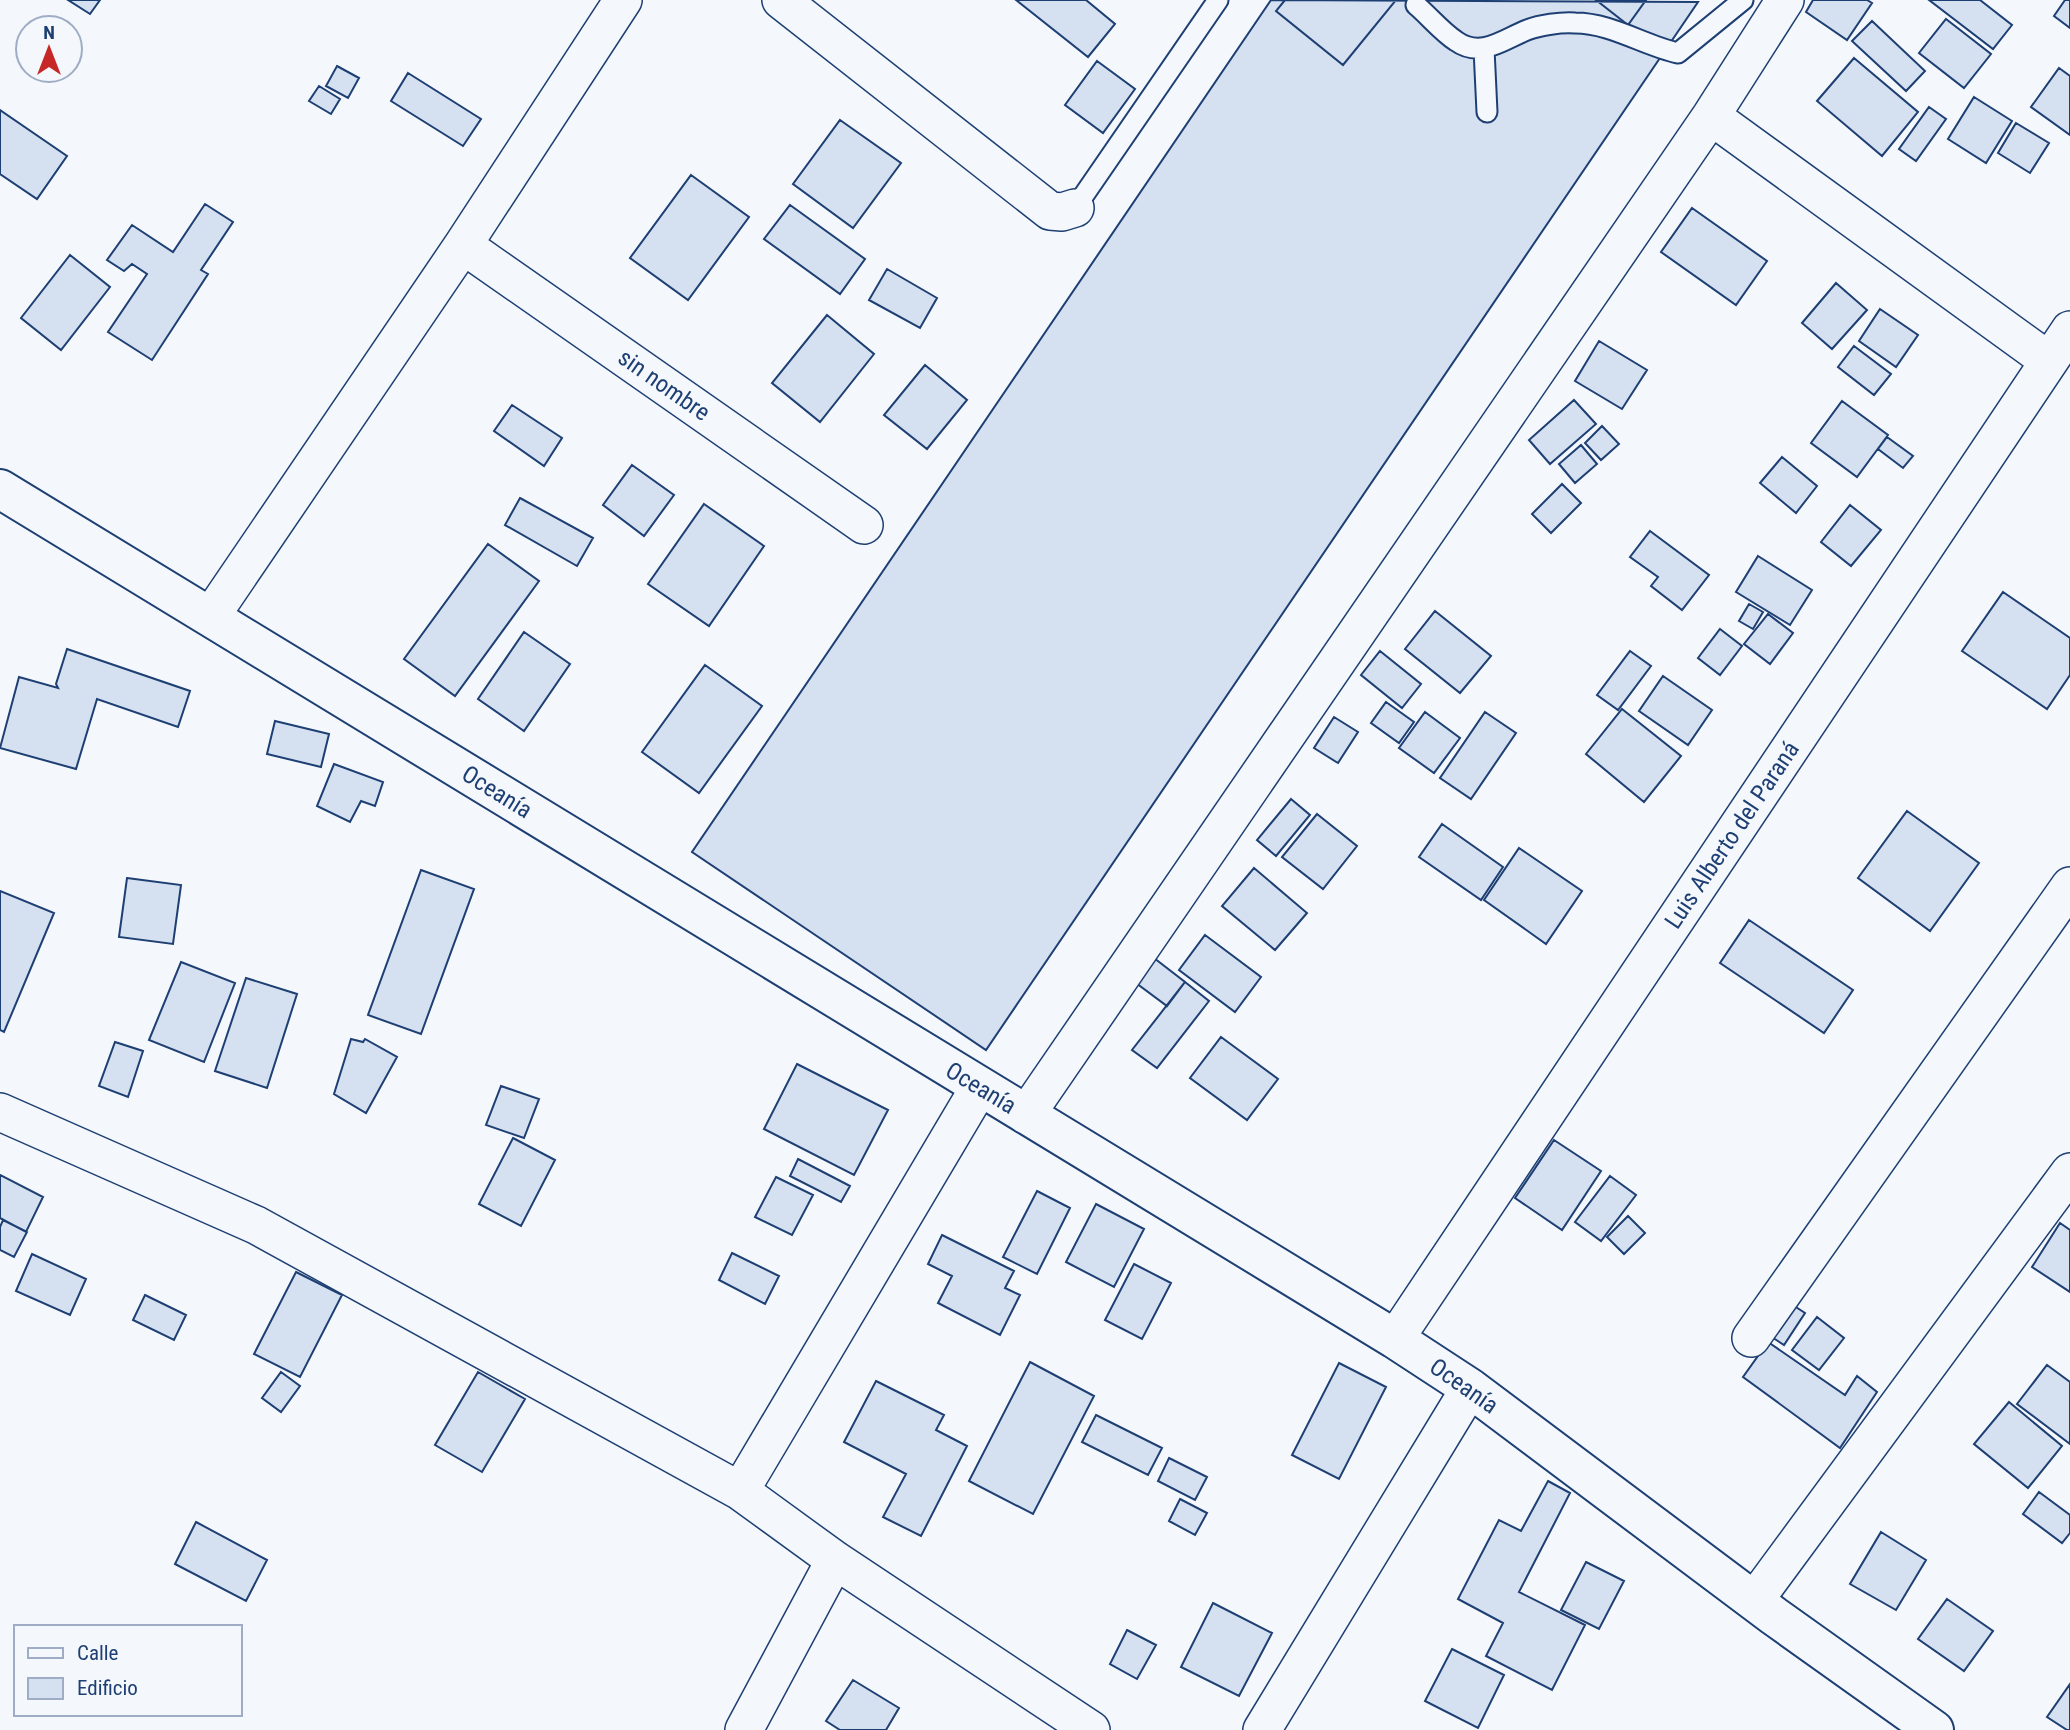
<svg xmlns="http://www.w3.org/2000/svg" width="2070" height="1730" font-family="'Roboto Condensed',sans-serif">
<rect width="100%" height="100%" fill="#f4f7fb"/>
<path fill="#d5e0f0" stroke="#1d3f73" stroke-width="2" d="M68 0H100L90 14Z
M1016 0H1086L1115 24 1088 57Z
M1271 0 1698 2 986 1050 692 852Z
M1285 0H1396L1343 65 1276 11Z
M1596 0H1646L1628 25Z
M1813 0H1867L1872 3 1847 40 1806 12Z
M1929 0H1980L2012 25 1993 49Z
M2065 0H2070V28L2054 16Z
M1946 19 1991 54 1964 88 1919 53Z
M1872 21 1925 71 1906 91 1852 41Z
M1854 58 1918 112 1882 156 1817 101Z
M1097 61 1135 89 1103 133 1065 105Z
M337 66 359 78 348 98 326 86Z
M2059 68 2070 76V135L2031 107Z
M408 73 481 119 463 146 391 101Z
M319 86 340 99 331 114 309 101Z
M1974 97 2012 121 1986 163 1948 139Z
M1929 107 1946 119 1916 161 1899 149Z
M0 110 67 156 37 199 0 174Z
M840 120 901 163 853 228 793 184Z
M2016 123 2049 143 2030 173 1998 153Z
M691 175 749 217 688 300 630 258Z
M205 204 233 222 201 270 208 274 152 360 108 332 147 274 132 264 124 271 107 260 132 225 173 252Z
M790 205 865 259 840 294 764 239Z
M1692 208 1767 261 1736 305 1661 252Z
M70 255 110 287 61 350 21 318Z
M887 269 937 298 920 328 869 300Z
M1836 283 1867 310 1832 349 1802 323Z
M1880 309 1918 335 1896 367 1859 341Z
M827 315 874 354 820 422 772 383Z
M1599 341 1647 370 1622 409 1575 381Z
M1854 346 1891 374 1874 395 1838 367Z
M925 365 967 400 927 449 884 415Z
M1574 400 1596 424 1550 464 1529 440Z
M1842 401 1888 435 1857 477 1811 443Z
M512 405 562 438 544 466 494 431Z
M1602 426 1619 444 1601 460 1585 443Z
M1887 437 1913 456 1903 468 1878 449Z
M1581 445 1597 464 1575 483 1559 464Z
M1782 457 1817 486 1796 513 1760 483Z
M632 465 674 495 644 536 603 505Z
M1562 484 1581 503 1551 533 1532 514Z
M520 498 593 538 577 566 505 525Z
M704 504 764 546 709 626 648 584Z
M1850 505 1881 530 1851 566 1821 542Z
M1650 531 1709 575 1682 610 1651 586 1658 577 1630 557Z
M488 544 539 581 455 696 404 659Z
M1758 556 1812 590 1790 625 1736 592Z
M2003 592 2070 638V675L2047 709 1962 651Z
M1749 604 1763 612 1753 629 1739 621Z
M1435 611 1491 656 1460 693 1405 649Z
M1768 614 1793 633 1770 664 1744 644Z
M1720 629 1742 646 1720 675 1698 658Z
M524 632 570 664 524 731 478 699Z
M67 649 190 691 178 727 97 699 76 769 0 748 19 677 58 688 56 684Z
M1380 651 1421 684 1402 708 1361 675Z
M1630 651 1651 666 1618 710 1597 695Z
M705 665 762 706 699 793 642 752Z
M1663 676 1712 710 1688 745 1639 711Z
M1386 702 1414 722 1399 743 1371 723Z
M1622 709 1681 756 1644 802 1586 754Z
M1425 712 1460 738 1434 773 1399 748Z
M1485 712 1516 733 1471 799 1440 778Z
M1334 717 1358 732 1338 763 1314 748Z
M275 721 329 734 321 767 267 754Z
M334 764 383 782 375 806 361 801 350 822 317 806Z
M1291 799 1310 815 1276 856 1257 840Z
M1907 811 1979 863 1930 931 1858 878Z
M1317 814 1357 846 1323 889 1282 857Z
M1442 824 1503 867 1481 900 1419 857Z
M1519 848 1582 891 1546 944 1484 900Z
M1254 868 1307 913 1275 950 1222 906Z
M421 870 474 889 421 1034 368 1015Z
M127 878 181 885 173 944 119 937Z
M0 891 54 913 4 1032 0 1030Z
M1749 920 1853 990 1824 1033 1720 963Z
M1205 935 1261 977 1235 1012 1179 970Z
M1154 958 1185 982 1167 1006 1136 983Z
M181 962 235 983 204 1062 149 1040Z
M246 978 297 994 267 1088 215 1071Z
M1185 982 1209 1001 1157 1068 1132 1050Z
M1221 1037 1278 1079 1247 1120 1190 1078Z
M351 1039 363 1042 365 1039 397 1057 366 1113 334 1094Z
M115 1042 143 1051 128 1097 99 1086Z
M797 1064 888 1110 854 1175 764 1129Z
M501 1086 539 1099 524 1138 486 1125Z
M513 1138 555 1160 521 1226 479 1204Z
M1554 1140 1601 1171 1562 1230 1515 1198Z
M798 1159 850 1186 841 1202 790 1176Z
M0 1175 43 1197 26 1232 0 1218Z
M1610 1176 1636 1195 1601 1241 1575 1222Z
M776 1177 813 1195 792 1235 755 1217Z
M1037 1191 1070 1208 1037 1274 1003 1257Z
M1096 1204 1144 1229 1114 1287 1066 1262Z
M1628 1216 1645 1233 1624 1254 1607 1237Z
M3 1220 27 1232 14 1257 0 1250V1227Z
M2060 1223 2070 1230V1292L2032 1267Z
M942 1235 1014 1271 1005 1288 1020 1295 1000 1335 938 1303 952 1276 928 1264Z
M732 1253 779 1276 765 1304 719 1280Z
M32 1254 86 1279 70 1315 16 1291Z
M1134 1264 1171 1283 1142 1339 1105 1320Z
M296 1272 342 1295 300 1377 254 1354Z
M145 1295 186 1315 174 1340 133 1320Z
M1785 1300 1805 1313 1784 1345 1764 1332Z
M1817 1317 1844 1338 1819 1370 1792 1350Z
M1768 1342 1845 1395 1857 1376 1877 1392 1840 1448 1743 1377Z
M1030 1362 1094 1396 1033 1514 969 1481Z
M1339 1363 1386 1387 1339 1479 1292 1455Z
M2047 1365 2070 1382V1444L2017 1404Z
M281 1372 300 1386 281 1412 262 1398Z
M478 1372 525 1399 482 1472 435 1445Z
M876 1381 944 1415 936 1430 967 1446 921 1536 883 1517 906 1474 844 1442Z
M2009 1402 2062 1446 2028 1488 1974 1444Z
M1096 1415 1162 1448 1148 1475 1082 1442Z
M1169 1458 1207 1477 1195 1500 1158 1481Z
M1548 1481 1570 1493 1519 1592 1585 1625 1552 1690 1486 1656 1503 1623 1458 1599 1499 1520 1521 1531Z
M2039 1492 2070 1515V1533L2062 1543 2023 1514Z
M1180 1499 1207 1513 1195 1535 1169 1521Z
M196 1522 267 1560 246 1601 175 1564Z
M1881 1532 1926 1560 1896 1610 1850 1584Z
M1586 1562 1624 1581 1599 1629 1561 1610Z
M1947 1599 1993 1631 1964 1671 1918 1639Z
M1213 1603 1272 1633 1239 1696 1181 1667Z
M1127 1630 1156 1645 1137 1679 1110 1664Z
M1452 1649 1504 1675 1478 1728 1425 1701Z
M853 1680 899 1708 886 1730H840L826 1721Z
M2070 1684V1730H2067L2047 1717Z"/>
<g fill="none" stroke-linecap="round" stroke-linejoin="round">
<defs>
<path id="lane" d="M1416 5C1429 16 1442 32 1456 41 1481 59 1504 39 1527 30 1540 25 1561 22 1575 23 1611 23 1643 45 1678 53L1743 0
M1484 49 1487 112
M1075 208 1218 0"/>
<path id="street" d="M781 0 1050 211 1062 212 1075 208
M1711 116 2049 361
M463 245 864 525
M211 616 463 245 623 0
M0 1112 256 1225 740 1491 835 1560 1091 1730
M1026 1115 1711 116 1785 0
M1751 1338 2070 886
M1395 1339 2070 330
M740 1491 979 1088
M1754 1601 2070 1172
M744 1730 835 1560
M1262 1730 1470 1388"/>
<path id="secondary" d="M0 489 1395 1339 1470 1388 1774 1616 1934 1730"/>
</defs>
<use href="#lane" stroke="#1d3f73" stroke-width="23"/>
<use href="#street" stroke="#1d3f73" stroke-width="40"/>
<use href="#secondary" stroke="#1d3f73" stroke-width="42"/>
<use href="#lane" stroke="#f4f7fb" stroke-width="19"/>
<use href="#street" stroke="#f4f7fb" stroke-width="37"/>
<use href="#secondary" stroke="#f4f7fb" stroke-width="38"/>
</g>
<g text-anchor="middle" stroke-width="5" stroke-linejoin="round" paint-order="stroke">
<g font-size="24" fill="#1d3f73" stroke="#f4f7fb">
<text transform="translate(664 385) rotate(35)" y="8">sin nombre</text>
<text transform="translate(497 792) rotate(32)" y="8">Oceanía</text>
<text transform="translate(1732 835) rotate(-56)" y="8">Luis Alberto del Paraná</text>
<text transform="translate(981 1088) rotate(31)" y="8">Oceanía</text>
<text transform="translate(1464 1386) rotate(35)" y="8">Oceanía</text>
</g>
</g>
<rect x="14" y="1625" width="228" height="91" fill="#f4f7fb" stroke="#9eadc5" stroke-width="2"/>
<rect x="28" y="1648" width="35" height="10" fill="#f4f7fb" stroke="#9eadc5" stroke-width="2"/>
<text x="77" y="1660" font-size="21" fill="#1d3f73">Calle</text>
<rect x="28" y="1678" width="35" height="21" fill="#d5e0f0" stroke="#9eadc5" stroke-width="2"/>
<text x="77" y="1695" font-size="21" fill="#1d3f73">Edificio</text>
<g transform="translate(49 49)"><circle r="33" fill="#f4f7fb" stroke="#9eadc5" stroke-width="2"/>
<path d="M0-5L12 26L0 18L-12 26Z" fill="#c62828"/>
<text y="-10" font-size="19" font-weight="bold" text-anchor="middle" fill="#1d3f73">N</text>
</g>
</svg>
